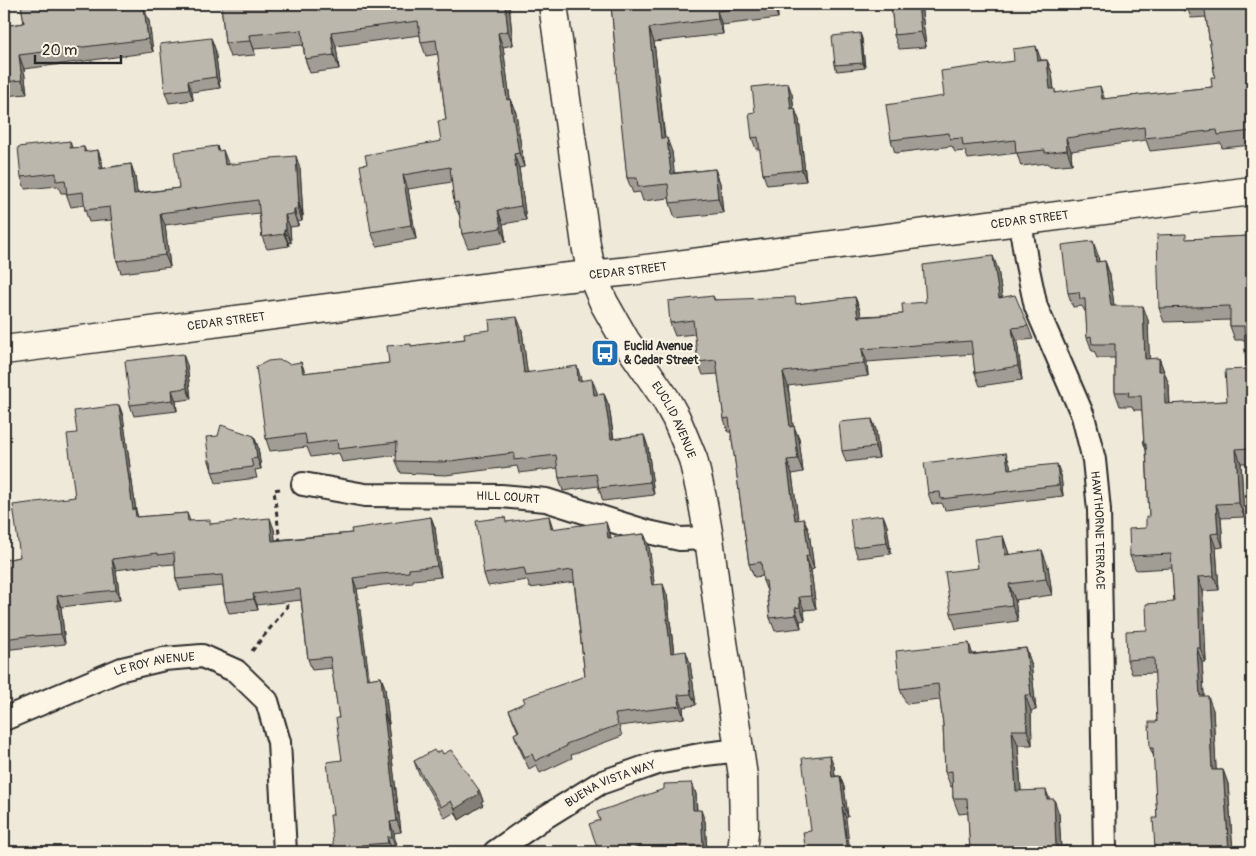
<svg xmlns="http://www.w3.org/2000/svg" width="1256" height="856" font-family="Pangolin,sans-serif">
<rect width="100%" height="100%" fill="#efe9da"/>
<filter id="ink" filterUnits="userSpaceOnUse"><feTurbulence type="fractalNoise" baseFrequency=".02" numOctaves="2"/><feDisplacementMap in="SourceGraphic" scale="10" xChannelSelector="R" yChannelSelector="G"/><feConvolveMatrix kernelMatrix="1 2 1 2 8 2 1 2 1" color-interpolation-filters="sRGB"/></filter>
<g filter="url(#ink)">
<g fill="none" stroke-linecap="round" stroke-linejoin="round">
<defs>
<g id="minor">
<path id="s1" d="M1020 221 1026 260 1036 307 1083 416 1094 460 1099 510 1105 852"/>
<path id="s2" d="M303 484 365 495 501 496 546 500 648 532 680 539 709 538"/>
<path id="s3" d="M4 719 122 669 164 659 202 656 236 671 267 701 279 742 285 852"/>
<path id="s4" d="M495 852 539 821 600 783 657 763 705 754 740 750"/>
</g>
<g id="tertiary">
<path id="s5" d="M553 4 586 245 592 275 604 303 625 340 665 398 676 418 693 459 702 498 709 538 718 608 743 776 744 832 742 852"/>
<path id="s6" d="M4 350 560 278 630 271 1252 191"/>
</g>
</defs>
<use href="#minor" stroke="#2b2b2b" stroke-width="26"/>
<use href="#tertiary" stroke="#2b2b2b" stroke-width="31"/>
<path stroke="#2b2b2b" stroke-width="3" stroke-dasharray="5 4" stroke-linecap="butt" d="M280 489 274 490 280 543
M252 651 287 607 286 599"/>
<use href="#minor" stroke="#fcf5e5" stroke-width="22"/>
<use href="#tertiary" stroke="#fcf5e5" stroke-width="28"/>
</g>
<path fill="#a29d94" stroke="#2b2b2b" d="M21 4H140L141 8 149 21 153 52 24 69 27 94 4 96V26L24 23Z
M221 4H509L513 45 503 47 510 99 516 113 524 167 519 168 526 220 503 224 506 242 468 248 462 234 460 217 454 203 452 182 408 189 416 239 377 246 371 232 367 164 441 141 446 120 438 54 426 56 421 42 420 35 336 46 339 69 310 73 305 59 303 45 254 49 255 55 230 57 225 43Z
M611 4H777L778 18 722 25 723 34 654 42 665 138 672 152 674 173 715 169 720 183 723 213 675 218 670 203 669 198 643 201 640 192 633 193 627 178Z
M891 4H921L926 47 899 49 894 35Z
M1181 4H1252V145L1222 148 1221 143 1150 151 1146 140 1071 151 1072 164 1050 166 1048 163 1021 166 1017 153 968 159 965 151 955 152 952 146 895 153 891 140 944 96 1041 60H1047L1052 73 1054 89 1056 93 1104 99 1212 87 1215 77 1206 17 1191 18 1188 10 1184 11Z
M860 33 862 39 865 68 837 71 835 65Z
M211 38 215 49 220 88 192 92 193 100 169 103 165 92Z
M792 94 794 109 799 120 806 181 767 185 763 174 760 149H756L752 138 755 112Z
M70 141 72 148 84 147 86 152 98 150 102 163 103 168 131 164 135 177 137 193 179 188 217 146 219 151 228 163V164L300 168 303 216H302V221L298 222V226L290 227 291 243 288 242 289 246 267 249 262 237 259 213 165 225 170 267 121 273 117 261 112 220 89 222 85 210 84 205 71 207 66 193H61L58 186 25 189 21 177Z
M1252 227V463H1241L1244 517 1221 518 1223 547 1216 548 1219 590 1203 591 1206 662H1202L1204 696 1213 710 1216 770H1223L1228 784 1233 852H1153L1155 849 1157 818 1154 757 1150 748 1157 722 1155 673 1132 674 1127 660 1147 630 1174 602 1172 568 1136 570 1130 556 1146 528 1149 517 1146 450 1144 444 1142 410H1134L1132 406H1120L1115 392V358H1097L1094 351H1092L1087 337 1086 313 1082 306 1073 307 1068 293 1098 255 1099 262 1105 261 1110 275 1114 306 1148 320 1149 359 1159 358 1169 385 1170 404 1227 401 1246 369 1245 340H1235L1230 326V320L1164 322 1159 308 1188 239 1249 236Z
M998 269 1002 297 1028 326 1033 339 1017 341 1022 380 980 386 975 373 973 354 867 362 868 376 788 386 793 426 799 439 803 472 792 474 798 520 804 519 809 532 814 569 811 570 816 609 804 610 805 620 800 621 801 628 775 631 770 618 767 591 763 581V576L754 577 749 564 731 432H728L724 419 718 374 703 375 698 362 695 334 675 336 670 323 713 296 715 300 798 304 855 297 860 310 861 316 903 314 926 302Z
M522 330 527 372 581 379V381L597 392V395L604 394 609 406 614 439 644 435 648 447 654 495 603 501 598 486 563 491 559 478 558 468 519 473 517 466 446 475 401 473 396 461 397 455 342 462 339 453 311 457 307 447 270 451 266 439 301 362 305 373 389 363 412 346 465 339Z
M187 365 191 399 176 401 177 411 134 416 130 405Z
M119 405 123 416 136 511 138 517 187 513 190 521 211 524 274 529 275 540 352 533 431 517 435 528 441 577 413 580V583L383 585 357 589 369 679 381 677 385 688 389 724 388 725 401 832 394 833 396 848H391L392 852H334L333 815 342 760 339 718 332 668 312 670 308 659 301 600 257 605 258 610 229 613 225 602 223 586 180 590 176 579 175 564 162 565 161 564 116 570 120 600 61 607 65 644 39 647 38 646 4 650V560L20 557 75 497 77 433Z
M872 419 876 430 879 458 846 462 842 451Z
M254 436 258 447 261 469 255 470 257 478 216 483 209 461Z
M1010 464V469L1061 475 1063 496 945 510 942 503 932 504 928 493Z
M883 515 887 526 891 554 858 558 854 547Z
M507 522 553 529 610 534 611 538 644 534 649 546 654 585 667 595 674 653 690 663 696 705 683 707 684 718 619 726 622 736 571 755 572 758 540 773 536 765 529 769 518 745 514 734 518 732 509 710 585 676 574 582 530 588 527 580 488 586 484 574Z
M1003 536 1009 554 1048 566 1052 595 1015 600 1018 621 956 629 951 613 978 568Z
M1026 648 1031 663 1036 710 1031 711 1032 745H1018L1021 791 1050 799 1059 814 1061 847 1067 846 1068 850 1083 848 1084 852H970L968 813 959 814 953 798V787H951L945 772 943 724 940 700 906 704 900 689 973 654Z
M436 753 443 754 479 790 483 801 481 802 483 805 459 820 455 812 445 818 418 772 414 761Z
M834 766 835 776H840L844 787 848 817 811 831Z
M692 783 696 794 697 810 705 821 707 852H594H599L600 820Z"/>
<path fill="#848078" stroke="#2b2b2b" d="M137 4H140L142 22 137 8Z
M505 4H509L513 45 508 31Z
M773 4H777L778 18Z
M918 4H921L926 47 921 32Z
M144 8 149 21 153 52 148 39Z
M717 11 722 25 723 34 718 19Z
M649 28 654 42 666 153 661 138Z
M331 32 336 46 339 69 334 55Z
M498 33 503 47 512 114 507 100Z
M860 33 862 39 865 68 863 63Z
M249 35 254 49 255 55 250 41Z
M211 38 215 49 220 88 216 77Z
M1036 46 1041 60 1043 74 1038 61Z
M19 55 24 69 27 94 22 80Z
M1047 60 1052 73 1055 102 1050 89Z
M188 81 192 92 193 100 189 89Z
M788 83 792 94 795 120 791 109Z
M1100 86 1105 100 1102 99Z
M510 99 516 113 524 167 519 153Z
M795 109 799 120 806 181 802 170Z
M667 138 672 152 676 188 671 174Z
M1066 138 1071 151 1072 164 1067 150Z
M98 150 102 163 104 181 100 169Z
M223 150 228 163 229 177 225 165Z
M514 154 519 168 526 220 521 206Z
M296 156 300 168 303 216 299 203Z
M131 164 135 177 139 206 134 194Z
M715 169 720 183 723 213 718 198Z
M403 175 408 189 416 239 411 225Z
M298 203 302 216V221L298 209Z
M294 209 298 222V226L294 214Z
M498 210 503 224 506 242 501 228Z
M160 213 165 225 170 267 165 255Z
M285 215 290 227 291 243 286 230Z
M284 230 288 242 289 246 284 234Z
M1093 241 1098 255 1101 277 1096 262Z
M993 256 998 269 1004 311 999 298Z
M1105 261 1110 275 1116 321 1111 306Z
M855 297 860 310 863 330 858 317Z
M1143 306 1148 320 1150 373 1145 359Z
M517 317 522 330 529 385 524 373Z
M1012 328 1017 341 1022 380 1018 366Z
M862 349 867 362 868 376 864 363Z
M183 354 187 365 191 399 187 388Z
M1159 358 1169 385 1170 418 1165 404 1159 371Z
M301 362 306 375 303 373Z
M577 366 581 379 583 393 578 381Z
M783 372 788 386 795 440 790 427Z
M592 379 597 392 599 408 594 395Z
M172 390 176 401 177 411 173 400Z
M604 394 609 406 615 452 611 439Z
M119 405 123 416 136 511 139 520 140 528 133 510Z
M872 419 876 430 879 458 875 447Z
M794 426 799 439 803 472 798 459Z
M644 435 648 447 654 495 650 482Z
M254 436 258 447 261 469 257 458Z
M1236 449 1241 463 1244 517 1239 503Z
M1006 453 1010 464 1012 480 1008 469Z
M787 460 792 474 800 533 795 520Z
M1057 464 1061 475 1063 496 1059 485Z
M1216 504 1221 518 1223 547 1218 533Z
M883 515 887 526 891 554 887 543Z
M549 516 553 528 555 540 551 529Z
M431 517 435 528 441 577 437 566Z
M270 518 274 529 276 551 272 541Z
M804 519 809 532 814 569 809 556Z
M606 522 610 534 612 550 608 538Z
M644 534 649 546 656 596 652 585Z
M1211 534 1216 548 1219 590 1214 576Z
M1003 536 1008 551 1011 571 1005 555Z
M1042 550 1048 566 1052 595 1046 579Z
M806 556 811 570 816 609 811 596Z
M112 559 116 570 120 600 116 590Z
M1198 577 1203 591 1206 662 1200 648Z
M353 578 357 589 371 690 367 679Z
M663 584 667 595 675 665 671 653Z
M1009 584 1015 600 1018 621 1012 605Z
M253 594 257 605 258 610 254 599Z
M57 596 61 607 65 644 61 634Z
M799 597 804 610 805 620 800 607Z
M795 608 800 621 801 628 796 615Z
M969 643 974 658 970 655Z
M1026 648 1031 663 1036 710 1031 695Z
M1197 648 1202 662 1205 710 1200 696Z
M686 651 690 663 696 705 691 694Z
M381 677 385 688 389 724 385 714Z
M678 695 683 707 684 718 680 706Z
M1025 695 1031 711 1032 745 1027 730Z
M1208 696 1213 710 1217 785 1212 770Z
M384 714 388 725 401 832 397 821Z
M1012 730 1018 745 1022 806 1016 791Z
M830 755 834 766 836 788 832 777Z
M1223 770 1228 784 1233 852H1229Z
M840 776 844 787 848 817 844 806Z
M692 783 696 794 697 821 693 810Z
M479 790 483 801 481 802 483 805 459 820 455 809Z
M1046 790 1052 805 1047 799Z
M1054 799 1059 814 1061 852 1056 847Z
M842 807 846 818 850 852H848Z
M701 810 705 821 707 852H706L703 845Z
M390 822 394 833 396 848 392 837Z
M387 837 391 848 392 852 388 843Z"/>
<path fill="#bcb7ac" stroke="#2b2b2b" d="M21 4H137V8H144L148 39 19 55 22 80 4 82V26L24 23Z
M221 4H505L508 31 498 33 507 100 510 99 519 153 514 154 521 206 498 210 501 228 462 234 458 202 454 203 450 167 403 175 411 225 371 232 360 165 367 164 365 155 441 141 438 121 446 120 436 40 421 42 418 21 331 32 334 55 305 59 302 30 249 35 250 41 225 43Z
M611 4H773L717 11 718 19 649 28 661 138H667L671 174 715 169 718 198 670 203 668 184 638 187 637 178H627L616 71 617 70Z
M891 4H918L921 32 894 35Z
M1186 4H1200L1186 5Z
M1204 4H1252V131L1218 135 1217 130 1145 138 1144 127 1066 138 1067 150 1045 153V150L1016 153 1015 140 963 146 962 138 950 139 949 133 891 140 886 105 944 96 941 71 1014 61 1013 49 1036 46 1038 61 1047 60 1050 89H1055V93L1100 86 1102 99 1212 87 1211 77H1215Z
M860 33 863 63 835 65 832 36Z
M211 38 216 77 188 81 189 89 165 92 160 44Z
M788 83 791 109H795L802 170 763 174 758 137 752 138 749 113 755 112 752 87Z
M70 141V148L84 147V152L98 150 100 169 131 164 134 194 179 188 174 152 217 146 218 151 223 150 225 165 271 159V158L296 156 299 203H298V209H294V214L285 215 286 230H284V234L262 237 258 200 160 213 165 255 117 261 110 207 85 210 83 192 67 194 65 180 56 181V173L21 177 18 147Z
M1252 227V448L1236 449 1239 503 1216 504 1218 533 1211 534 1214 576 1198 577 1200 648H1197L1200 696H1208L1212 770H1223L1229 852H1153L1152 849H1155L1153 818H1157L1153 748H1150L1149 722H1157L1154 658 1127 660 1126 631 1147 630 1146 604 1174 602 1171 554 1130 556 1129 529 1146 528V517H1149L1146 444H1144L1141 396H1128L1129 392H1115V344H1092L1091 336 1087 337 1085 299H1080L1079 292 1068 293 1062 245 1093 241 1096 262 1105 261 1111 306H1143L1145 359 1159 358V371H1164L1165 404 1227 401 1225 370 1246 369 1244 326H1230V306L1159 308 1157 235 1186 234V239L1249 236V228Z
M993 256 999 298 1015 295 1028 326 1012 328 1018 366 975 373 971 341 862 349 864 363 783 372 790 427 794 426 798 459 787 460 795 520 804 519 809 556H806L811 596 799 597 800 607 795 608 796 615 770 618 766 581H763L761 562 749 564 729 418 724 419 716 360 698 362 693 320 670 323 668 301 713 296 714 300 795 297 796 304 855 297 858 317 903 314 902 304 926 302 923 265Z
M517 317 524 373 577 366 578 381 592 379 594 395 604 394 611 439 644 435 650 482 599 488 596 474 559 478 556 455 514 460V453L442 462 396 461 397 442 338 449 337 440 307 444 305 434 266 439 256 367 268 361 278 360 284 361 289 364 301 362 303 373 389 363 387 346 411 344V346L465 339 464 333 490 330 489 320Z
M183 354 187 388 172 390 173 400 130 405 125 361Z
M119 405 133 510 135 509 136 517 187 513 188 521 210 520V524L270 518 272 541 352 533 351 529 431 517 437 566 409 569V572L379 574 353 578 367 679 381 677 385 714H384L397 821 390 822 392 837H387L388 843 361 845V850L334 852 330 815H333L327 762 342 760 336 718H339L330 657 308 659 300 589 253 594 254 599 225 602 222 575 176 579 174 553 158 555V553L112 559 116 590 57 596 61 634 35 636 34 635 4 639V560L20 557 13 505 75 497 67 434 77 433 74 411Z
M872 419 875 447 842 451 839 422Z
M221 425 254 436 257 458 251 459 253 467 212 472 211 461H209L206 437 218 436Z
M1006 453 1008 469 1057 464 1059 485 941 499 940 492 928 493 924 463Z
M883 515 887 543 854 547 850 519Z
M549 516 551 529 604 522H606L608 538 644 534 652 585 663 584 671 653 686 651 691 694 678 695 680 706 615 714 618 725 566 744 567 746 535 761 532 754 525 757 514 734 519 731 509 710 525 702 523 698 585 676 573 570 526 576 524 568 484 574 476 521 505 517 506 522Z
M1003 536 1005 555 1042 550 1046 579 1009 584 1012 605 951 613 945 572 978 568 974 539Z
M969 643 970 655 1026 648 1031 695H1025L1027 730H1012L1016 791 1046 790 1047 799H1054L1056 847 1067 846V850L1083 848 1084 852H970L967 798H953L952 771 945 772 943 724 938 684 900 689 896 651Z
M434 750 436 753 441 750 443 754 451 750 479 790 477 792 479 794 455 809 451 801 441 807 414 761Z
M830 755 832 777 840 776 844 806 842 807 848 852H806L803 832 811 831 802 758Z
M692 783 693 810H701L703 845 635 847 636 852H594H599L589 824 600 820 597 812 664 789V784Z"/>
</g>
<defs>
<symbol id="bus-square" viewBox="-11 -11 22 22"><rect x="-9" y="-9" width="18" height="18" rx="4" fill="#1f6fb2" stroke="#fcf5e5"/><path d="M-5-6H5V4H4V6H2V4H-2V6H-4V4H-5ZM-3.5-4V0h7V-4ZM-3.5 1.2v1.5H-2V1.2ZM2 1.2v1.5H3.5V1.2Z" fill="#fff"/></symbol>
</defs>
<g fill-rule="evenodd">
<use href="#bus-square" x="589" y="337" width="32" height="32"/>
</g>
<g text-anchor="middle" stroke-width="4" stroke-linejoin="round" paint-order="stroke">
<g font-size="12" fill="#2b2b2b" stroke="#fcf5e5">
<text dy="4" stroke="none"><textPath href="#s6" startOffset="1034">CEDAR STREET</textPath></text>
<text dy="4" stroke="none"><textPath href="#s6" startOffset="629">CEDAR STREET</textPath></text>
<text dy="4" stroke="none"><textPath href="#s6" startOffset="224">CEDAR STREET</textPath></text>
<text dy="4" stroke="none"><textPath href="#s5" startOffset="441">EUCLID AVENUE</textPath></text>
<text dy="4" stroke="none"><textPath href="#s2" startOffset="206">HILL COURT</textPath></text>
<text dy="4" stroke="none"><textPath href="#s1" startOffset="322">HAWTHORNE TERRACE</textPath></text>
<text dy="4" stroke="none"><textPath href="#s3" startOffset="161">LE ROY AVENUE</textPath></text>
<text dy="4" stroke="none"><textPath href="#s4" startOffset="135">BUENA VISTA WAY</textPath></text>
</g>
<g font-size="12" font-weight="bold" fill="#2b2b2b" stroke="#fcf5e5" text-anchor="start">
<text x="624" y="350">Euclid Avenue<tspan x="624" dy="14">&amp; Cedar Street</tspan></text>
</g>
</g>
<rect width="1256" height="856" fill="none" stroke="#fcf5e5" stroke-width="20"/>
<rect x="10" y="10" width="1236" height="836" fill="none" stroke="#2b2b2b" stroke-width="2" filter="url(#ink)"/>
<path d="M35 55v8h86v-8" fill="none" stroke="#2b2b2b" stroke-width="2.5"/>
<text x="42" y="55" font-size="15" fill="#2b2b2b" stroke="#fcf5e5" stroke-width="4" paint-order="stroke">20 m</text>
</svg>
